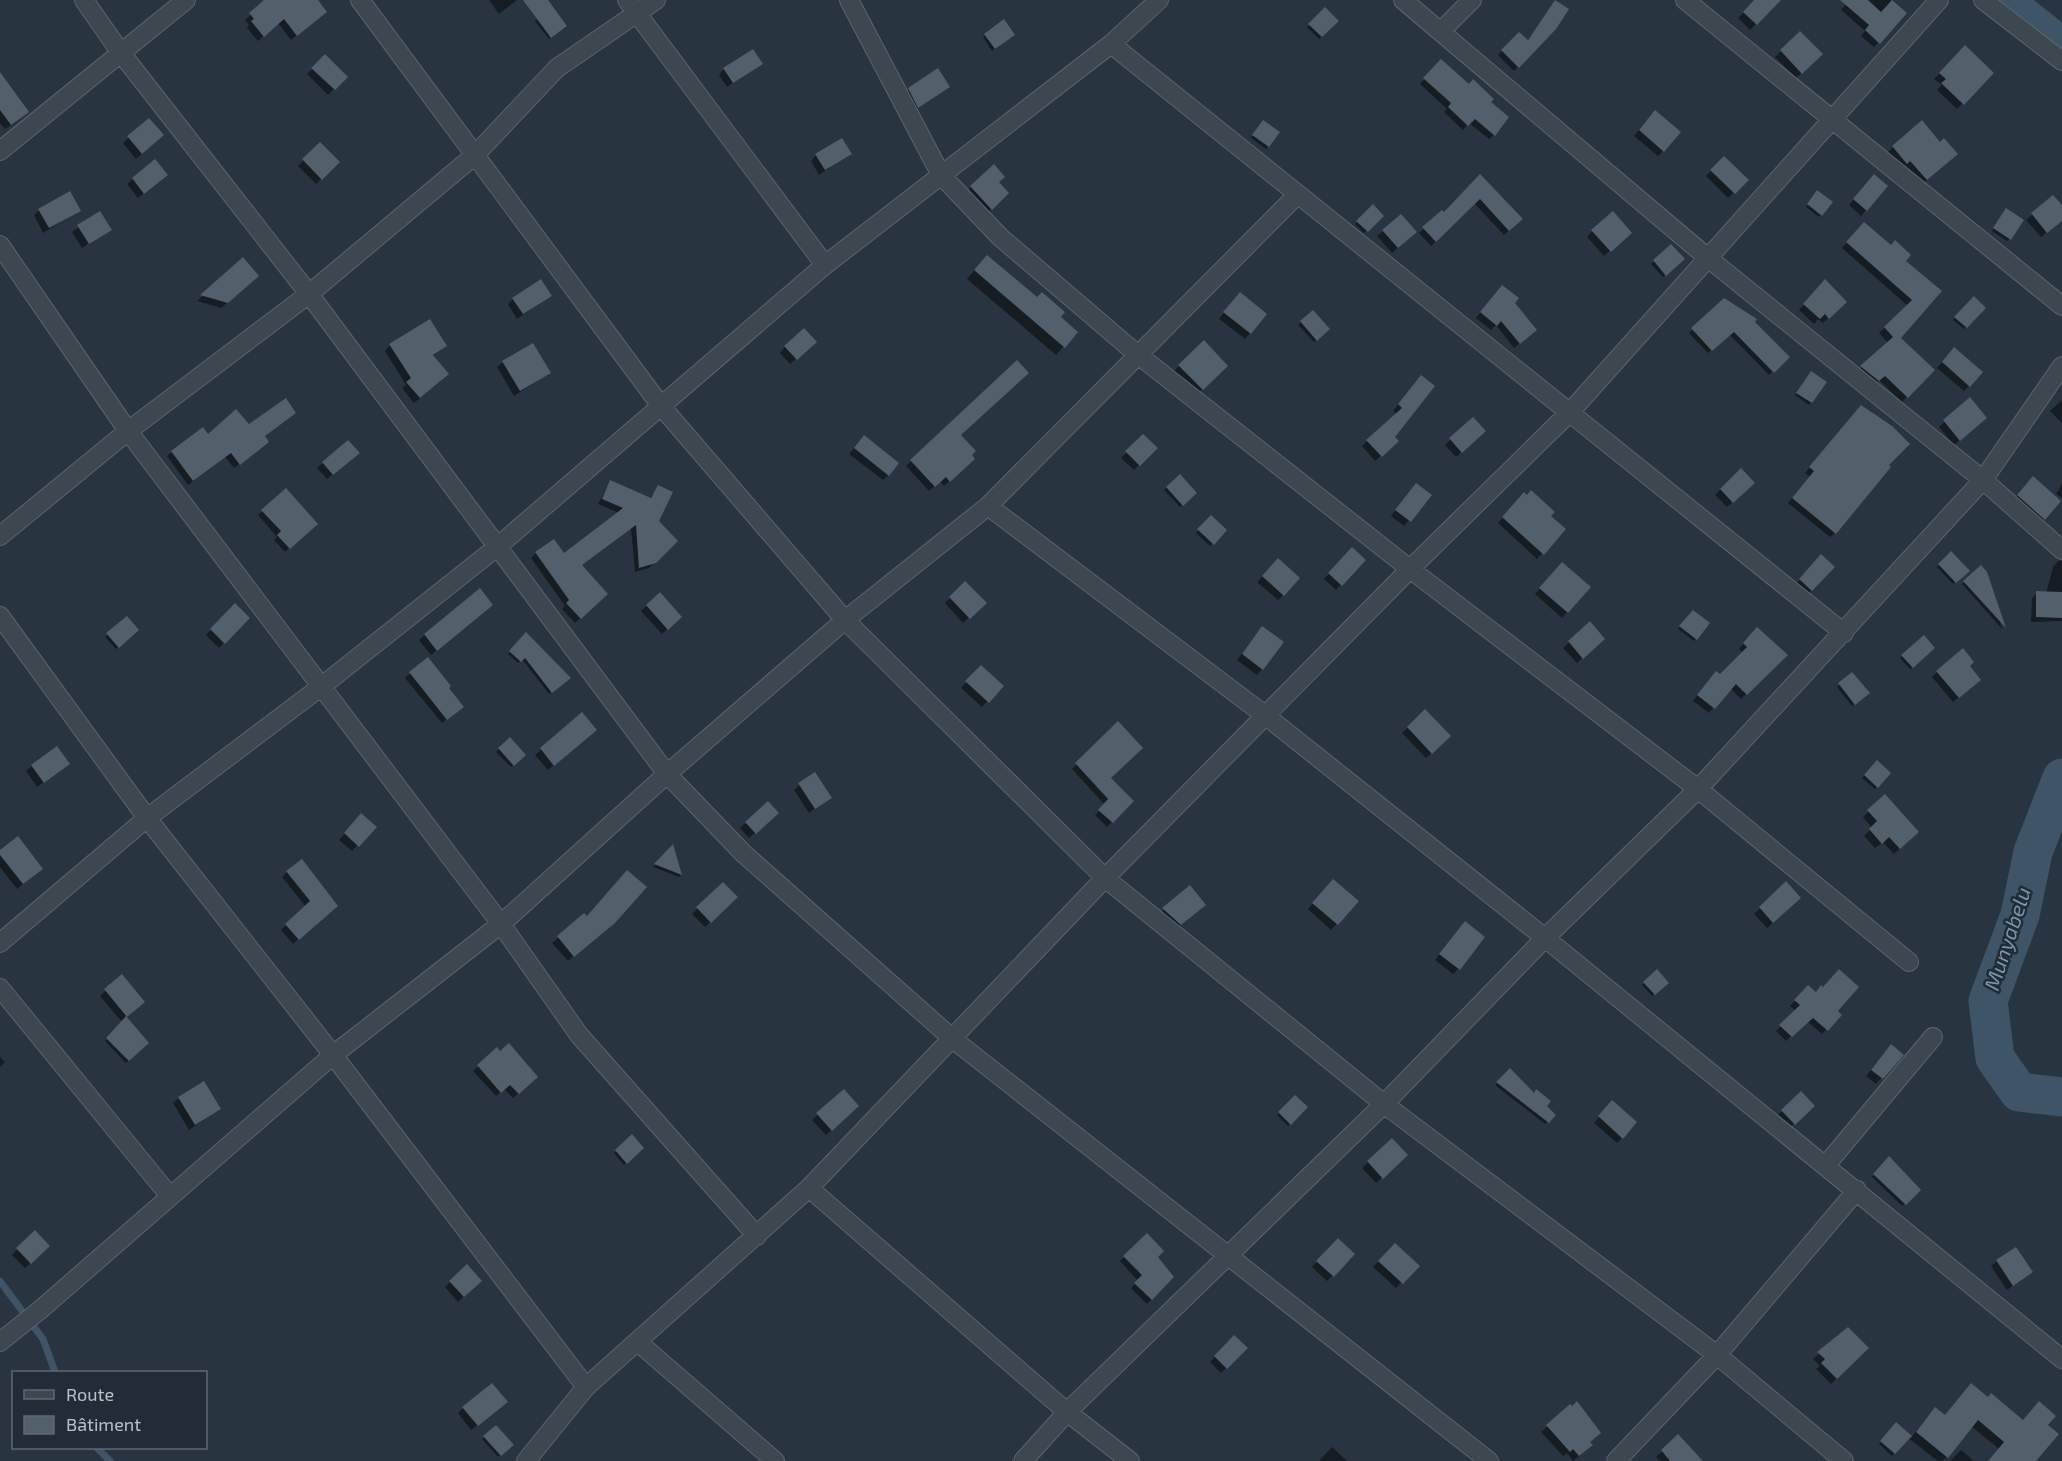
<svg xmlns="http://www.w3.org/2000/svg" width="2062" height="1461" font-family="'Exo 2',sans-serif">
<rect width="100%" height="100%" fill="#283541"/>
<path fill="#0007" d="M291 0H316L320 17 291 40 278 23 258 41 247 28 249 25 245 20 262 4Z
M489 0H517L499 14Z
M1756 0H1772L1776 4 1750 30 1738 18Z
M1850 0H1890L1904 13 1874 47 1861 36 1865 31 1841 10Z
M1552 5 1554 28 1514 71 1498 55 1519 34 1527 41Z
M1325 9 1337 21 1319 39 1307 27Z
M537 19 563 29 549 39 535 21Z
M1004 21 1011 37 992 51 983 37Z
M1800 33 1821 54 1796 78 1775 57Z
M1965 47 1992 73 1957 109 1937 90 1942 85 1934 79Z
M325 56 346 77 328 95 307 74Z
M1441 61 1488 102 1494 135 1489 139 1469 123 1463 130 1444 112 1447 109 1420 84Z
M761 63 727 87 719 75 724 69Z
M0 74 22 117 5 129 0 123Z
M948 87 912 112 904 95 909 90Z
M1649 118 1663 151 1658 156 1634 136Z
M149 120 157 141 136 159 123 143Z
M1261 124 1268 146 1266 149 1251 138Z
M320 144 338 162 316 184 298 166Z
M1893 147 1950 160 1921 185 1904 165 1901 168 1888 152Z
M850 153 819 175 811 161 816 155Z
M1724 158 1747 180 1728 198 1706 176Z
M994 166 997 183 1007 193 986 214 966 192Z
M1480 177 1521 219 1504 235 1474 203 1431 246 1419 233 1442 212 1444 214Z
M133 179 160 180 138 198 127 184Z
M1869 182 1866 210 1861 216 1849 205Z
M1815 194 1821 215 1819 217 1806 207Z
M2053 197 2062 208V220L2041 237 2026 220Z
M1373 206 1382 216 1364 233 1355 224Z
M39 210 79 211 43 233 34 215Z
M100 213 110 229 82 248 72 232Z
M2004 213 2010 239 2007 241 1992 231Z
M1401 216 1409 238 1392 253 1377 236Z
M1864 224 1940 292 1899 339 1932 370 1902 402 1879 380 1872 386 1856 372 1888 343 1879 333 1908 306 1842 248Z
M1592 231 1624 238 1604 256 1587 237Z
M1671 246 1683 259 1663 277 1651 264Z
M243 260 252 281 221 308 197 301Z
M979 265 1059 317 1064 346 1056 355 967 279Z
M1819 287 1845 302 1823 323 1818 319 1814 324 1799 310Z
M1497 291 1513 303 1530 335 1514 348 1496 325 1491 330 1476 318Z
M550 295 517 319 508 304 513 299Z
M1974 298 1984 308 1964 329 1953 320Z
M1234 299 1250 333 1245 339 1219 319Z
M1725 300 1753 322 1787 357 1769 375 1729 334 1708 353 1689 333Z
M1312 312 1328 329 1314 342 1298 325Z
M1204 342 1226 366 1196 395 1174 371Z
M390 345 446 346 433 356 442 380 414 403 402 388 406 385 385 351Z
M785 347H810L790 364 780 353Z
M1949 355 1969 386 1964 391 1937 368Z
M503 362 549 373 514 396 497 367Z
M1017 362 959 435 973 459 944 486 940 481 929 491 906 466Z
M1809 375 1811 402 1809 405 1795 395Z
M1415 383 1393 437 1397 441 1375 461 1362 446 1397 414 1393 411Z
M1970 400 1980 423 1954 445 1939 427Z
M2062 400V423L2050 411Z
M1856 412 1835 533 1830 537 1788 503 1810 477 1805 473Z
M1473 419 1479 437 1456 457 1445 445Z
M249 426 263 436V446L234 468 225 457 188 485 167 456 172 452 207 436Z
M1143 436 1155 448 1134 470 1121 458Z
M864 437 888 475 883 480 849 454Z
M352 458 327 479 317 468 323 463Z
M1741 470 1753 483 1727 507 1715 495Z
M1180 476 1195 493 1180 507 1164 490Z
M610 482 649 499 658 487 657 522 676 541 649 568 635 572 631 528 580 566 606 594 575 623 562 609 565 606 531 558 536 553 564 555 619 513 598 504Z
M2027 484 2044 519 2039 524 2013 501Z
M2062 484V498L2056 494Z
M285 490 316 523 285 552 274 540 277 537 258 515Z
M1411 490 1430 495 1404 526 1391 516Z
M1519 499 1549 516 1564 529 1537 559 1498 523Z
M1211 517 1225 531 1210 546 1196 533Z
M1352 549 1364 560 1336 590 1324 579Z
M1951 554 1968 571 1953 584 1937 567Z
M1821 557 1833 567 1806 596 1795 585Z
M2058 561H2062V621L2031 622 2032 598 2037 593H2046L2053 567Z
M1272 566 1283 595 1278 600 1257 582Z
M1980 567 1986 573 2002 629 1962 584Z
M1557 570 1589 587 1562 618 1535 594Z
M965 583 984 603 963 623 945 603Z
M479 591 486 610 431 655 419 640Z
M660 594 680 617 662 634 641 611Z
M235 605 248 618 219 648 206 635Z
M1693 612 1696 639 1694 641 1678 629Z
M127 618 137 630 116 649 105 637Z
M1590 624 1603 638 1577 663 1563 648Z
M1262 628V669L1257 675 1237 660Z
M1752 634 1786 656 1741 699 1730 688 1709 713 1693 701 1711 678 1720 676 1743 653 1739 649Z
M526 635 569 678 549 694 522 659 518 663 508 654Z
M1924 637 1933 648 1910 669 1900 658Z
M428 659 447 688 457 711 442 723 405 678Z
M1968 666 1974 685 1953 702 1932 677 1937 672Z
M981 667 1002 686 982 707 961 688Z
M1852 674 1868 693 1852 706 1837 687Z
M1425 711 1449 736 1426 758 1402 733Z
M582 715 589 736 548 770 535 755Z
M1118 723 1109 779 1132 801 1107 827 1095 815 1105 805 1072 769Z
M510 739 524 755 511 767 496 752Z
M1877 762 1889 773 1875 789 1862 778Z
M32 766 62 770 37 787 26 771Z
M799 785 830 797 809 813 794 790Z
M1885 796 1917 832 1894 854 1883 842 1875 848 1864 836 1872 828 1863 817Z
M768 803 772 818 749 838 740 828Z
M356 821 374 827 352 851 339 840Z
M673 847 681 875 679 877 653 867Z
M0 852 35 874 17 889 0 867Z
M287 872 331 910 293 944 281 930 306 907 282 877Z
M1786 883 1793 904 1767 928 1754 914Z
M723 884 736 897 705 927 692 914Z
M1327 886 1357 902 1331 930 1308 909Z
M1190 887 1199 910 1175 930 1158 915Z
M584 915 608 928 568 961 552 943Z
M1459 929 1458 969 1453 974 1435 960Z
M1657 971 1667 983 1652 996 1642 985Z
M122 976 137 1007 125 1018 147 1043 126 1063 105 1041 122 1022 100 996Z
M1808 987 1840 1015 1822 1034 1807 1021 1786 1041 1776 1031 1796 1011 1790 1006Z
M497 1050 536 1077 513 1098 504 1089 496 1096 473 1071Z
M1885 1052 1902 1055 1876 1084 1866 1076Z
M0 1057 5 1062 0 1067Z
M1510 1070 1554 1115 1545 1124 1495 1085Z
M844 1091 852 1112 826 1135 812 1120Z
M1801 1093 1813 1106 1788 1129 1777 1116Z
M1295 1097 1306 1107 1288 1126 1277 1115Z
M179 1098 219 1109 189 1130 173 1103Z
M1607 1108 1622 1138 1617 1143 1594 1123Z
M632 1137 642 1148 624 1165 614 1153Z
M1392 1140 1401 1161 1376 1183 1362 1168Z
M1889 1159 1919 1190 1902 1206 1872 1177Z
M35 1232 48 1246 25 1268 12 1255Z
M1147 1235 1156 1257 1172 1277 1147 1304 1131 1288 1138 1281 1120 1261Z
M1338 1240 1353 1254 1327 1281 1312 1267Z
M1395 1245 1417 1266 1396 1288 1373 1267Z
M1997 1261 2031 1272 2007 1290 1991 1266Z
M467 1266 480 1280 458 1302 445 1287Z
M1848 1329 1867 1348 1831 1384 1816 1369 1820 1366 1813 1359Z
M1234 1337 1246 1348 1221 1373 1210 1362Z
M1570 1406 1588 1443 1585 1451 1573 1461 1567 1453 1563 1456 1541 1432Z
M500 1407 471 1430 458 1413 463 1408Z
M1928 1416 2022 1421 2046 1425 2034 1461H1989L1999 1449 1971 1426 1943 1461H1938L1908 1438 1892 1456 1879 1444 1896 1424 1911 1438Z
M496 1427 512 1445 498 1457 482 1439Z
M1678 1437 1688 1461H1660L1656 1457Z
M1332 1447 1347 1461H1319Z
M1961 1450 1974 1461H1950Z"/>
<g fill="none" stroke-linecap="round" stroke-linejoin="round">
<path stroke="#405468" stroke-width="7" d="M0 1281 43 1339 55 1372
M97 1448 110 1461"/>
<path stroke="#405468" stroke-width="39" d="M2008 0 2015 10 2062 47
M2062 778 2033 852 2020 915 1988 1001 1995 1058 2019 1092 2062 1097"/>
</g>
<path fill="#52606b" d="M264 0H318L327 12 297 36 284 19 264 37 251 21 254 19 249 13Z
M523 0H548L567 26 551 38Z
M1555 0 1569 9 1556 29 1519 68 1501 50 1519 32 1528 40Z
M1754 0H1781L1757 25 1743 12Z
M1840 0H1868L1881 12 1892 0 1907 13 1880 44 1865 30 1869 25Z
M1325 7 1339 21 1322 37 1308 24Z
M1004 19 1015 35 995 49 984 34Z
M1800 31 1823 54 1802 74 1780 50Z
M1965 45 1994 73 1964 105 1941 83 1946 79 1939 73Z
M753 49 763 64 733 83 723 68Z
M325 54 348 77 335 90 311 68Z
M1441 59 1469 84 1473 79 1494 99 1491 102 1509 117 1495 136 1475 119 1468 126 1448 107 1451 103 1423 78Z
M938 68 950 87 918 108 908 88Z
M0 72 29 112 11 125 0 110Z
M1655 110 1681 132 1664 152 1639 130Z
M149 118 164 135 142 154 127 136Z
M1263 120 1280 132 1269 147 1252 135Z
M1922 120 1940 142 1944 138 1958 154 1927 180 1910 161 1907 164 1892 146Z
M842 138 852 154 825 170 815 154Z
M320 142 340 162 322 180 302 159Z
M1724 156 1749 180 1735 194 1710 170Z
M155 159 168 175 144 194 132 178Z
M994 164 1005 177 999 182 1009 193 992 210 970 186Z
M1480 174 1523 219 1509 231 1480 199 1436 242 1422 227 1442 210 1444 212Z
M1874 174 1888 186 1867 211 1853 199Z
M1817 190 1833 202 1822 216 1807 204Z
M70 191 81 211 49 228 38 209Z
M2053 195 2062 205V221L2047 233 2031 213Z
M1373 204 1384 216 1368 232 1356 221Z
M2006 208 2024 220 2011 240 1993 228Z
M100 211 112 230 89 244 77 225Z
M1613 211 1632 233 1611 252 1591 230Z
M1401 214 1417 232 1398 248 1382 230Z
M1864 222 1891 245 1895 240 1911 255 1906 261 1942 291 1901 338 1935 370 1908 398 1885 376 1879 381 1860 366 1893 337 1884 327 1912 300 1846 242Z
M1671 244 1685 259 1666 276 1653 260Z
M987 255 1037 297 1042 292 1065 312 1061 317 1078 332 1065 348 974 270Z
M243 257 259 276 228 303 200 295Z
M541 279 552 296 523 314 512 298Z
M1825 279 1847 302 1829 319 1825 314 1820 319 1803 304Z
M1502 285 1519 298 1515 303 1537 330 1520 344 1501 321 1497 326 1480 312Z
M1240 292 1267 314 1251 334 1223 312Z
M1974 296 1986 308 1967 328 1954 317Z
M1724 298 1757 319 1755 322 1790 357 1774 373 1734 332 1712 351 1691 328Z
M1313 310 1330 329 1317 341 1300 321Z
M430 319 447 346 433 355 449 374 420 398 406 382 411 378 389 344Z
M804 328 817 342 797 360 784 346Z
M1204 340 1228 366 1203 390 1178 365Z
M533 343 551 373 520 391 502 361Z
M1954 347 1983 372 1970 387 1942 362Z
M1017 360 1029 373 961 435 976 451 972 455 975 459 950 482 946 477 935 487 910 460Z
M1811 371 1827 382 1812 403 1796 393Z
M1421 375 1435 386 1395 437 1399 441 1382 457 1366 440 1402 408 1398 404Z
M1970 397 1987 418 1960 441 1943 420Z
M286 398 296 413 265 436 269 442 240 465 231 453 193 481 171 451 203 427 208 434 236 409 249 424Z
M1861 405 1892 426 1910 444 1889 465 1891 467 1836 534 1792 498 1814 471 1809 467Z
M1473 417 1486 431 1462 453 1449 438Z
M1143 434 1158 448 1140 466 1125 451Z
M864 435 899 463 889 476 854 448Z
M348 440 360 453 333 475 322 462Z
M1741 468 1755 483 1733 503 1720 489Z
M1180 474 1197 493 1183 506 1166 487Z
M2033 476 2061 501 2045 520 2017 495Z
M610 480 651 498 658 485 673 492 659 521 678 541 656 563 639 568 636 525 582 565 608 594 581 619 566 603 569 600 535 552 554 539 564 553 623 508 602 499Z
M1416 483 1432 495 1411 522 1395 510Z
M286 488 318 524 290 549 277 535 281 531 261 510Z
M1531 490 1555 512 1551 516 1566 529 1544 555 1502 517 1524 492 1527 495Z
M1211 515 1227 530 1214 545 1197 529Z
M1352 547 1366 560 1342 586 1328 573Z
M1951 551 1970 571 1956 583 1938 564Z
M1821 554 1835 567 1812 591 1799 579Z
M1278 558 1300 578 1284 596 1262 576Z
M1562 562 1591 587 1568 613 1539 588Z
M1981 565 1987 572 2006 628 1963 581Z
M965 581 987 603 970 619 949 597Z
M480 588 493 605 437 651 424 634Z
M2036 591 2062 592V618L2036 617Z
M660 592 682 617 668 630 646 605Z
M235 603 250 618 225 644 210 629Z
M1693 610 1710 623 1697 640 1679 626Z
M127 616 139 630 119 648 106 633Z
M1590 621 1605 639 1583 659 1568 641Z
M1262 626 1284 642 1263 670 1242 654Z
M1757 627 1788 655 1747 695 1736 684 1715 709 1697 695 1716 671 1720 674 1747 647 1743 643Z
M526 632 571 678 552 693 525 658 521 662 509 651Z
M1924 635 1935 648 1913 668 1901 655Z
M1963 648 1974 662 1970 666 1981 680 1959 698 1936 671Z
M428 657 451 686 449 688 464 707 447 720 409 672Z
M981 665 1004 686 989 703 965 681Z
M1852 672 1870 693 1855 705 1838 683Z
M1425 709 1451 736 1432 754 1407 727Z
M582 712 597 730 554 766 540 748Z
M1118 721 1143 748 1111 778 1134 801 1113 823 1098 810 1108 799 1075 763Z
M510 737 526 755 514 766 498 748Z
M57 746 70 764 44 783 31 765Z
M1877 760 1891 773 1878 788 1864 775Z
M815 772 832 798 815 809 798 783Z
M1885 794 1919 832 1900 849 1889 837 1882 844 1869 829 1877 821 1867 810Z
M768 801 779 813 756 834 745 822Z
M361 813 377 827 359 847 344 833Z
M18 836 43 869 23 884 0 855V850Z
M673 844 682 875 654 864Z
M302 859 338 906 299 940 285 924 310 901 286 871Z
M627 870 647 887 615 923 574 957 557 936 584 913 587 916Z
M1333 879 1359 901 1338 925 1312 903Z
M1786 881 1801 898 1773 923 1759 907Z
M723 882 738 897 711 923 696 907Z
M1190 885 1206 905 1181 925 1162 908Z
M1465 921 1485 937 1460 970 1439 954Z
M1657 969 1669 983 1655 995 1643 982Z
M1839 969 1859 987 1838 1011 1842 1015 1828 1031 1813 1018 1792 1037 1779 1025 1800 1005 1794 1000 1808 985 1816 992 1821 985 1823 987Z
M122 974 145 1002 127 1017 104 989Z
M126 1016 149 1043 129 1061 106 1038Z
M509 1043 538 1077 519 1094 510 1085 501 1093 477 1065 497 1047 500 1051Z
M1891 1044 1904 1055 1883 1079 1871 1070Z
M1510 1068 1534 1093 1536 1089 1551 1101 1547 1106 1556 1115 1549 1123 1496 1082Z
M204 1081 221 1109 195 1125 178 1097Z
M844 1089 859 1106 832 1131 816 1113Z
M1801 1091 1815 1106 1795 1125 1781 1110Z
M1295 1095 1308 1107 1291 1125 1278 1112Z
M1612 1100 1637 1122 1623 1139 1598 1116Z
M632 1134 644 1148 627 1164 615 1150Z
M1392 1138 1408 1155 1383 1179 1367 1161Z
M1889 1156 1921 1190 1906 1205 1873 1174Z
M35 1230 50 1246 31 1264 16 1248Z
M1147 1233 1164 1251 1158 1257 1174 1277 1152 1300 1134 1283 1142 1275 1123 1256Z
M1338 1238 1355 1254 1334 1277 1316 1261Z
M1395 1243 1420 1266 1403 1284 1378 1261Z
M2016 1247 2033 1272 2013 1286 1996 1260Z
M467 1264 482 1281 464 1297 449 1281Z
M1848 1327 1869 1348 1837 1379 1821 1363 1825 1359 1817 1352Z
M1234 1335 1248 1348 1227 1369 1214 1356Z
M492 1383 508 1402 478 1426 462 1407Z
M1971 1383 1988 1397 1991 1393 2023 1420 2039 1401 2056 1416 2048 1425 2059 1434 2036 1461H1988L2004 1442 1978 1420 1948 1458 1916 1432 1935 1407 1945 1415Z
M1577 1401 1601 1433 1590 1442 1593 1445 1579 1456 1573 1449 1570 1452 1546 1425 1570 1404 1572 1406Z
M1896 1422 1912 1436 1895 1454 1880 1441Z
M496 1425 514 1445 501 1456 483 1436Z
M1678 1434 1703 1461H1670L1661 1450Z"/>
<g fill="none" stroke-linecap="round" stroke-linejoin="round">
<defs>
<path id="street" d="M84 0 121 53 309 294 667 774 744 854 954 1040 1489 1461
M360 0 661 406 845 620 1105 878 1384 1104 1717 1355 1844 1461
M627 0 825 265
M849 0 941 175 1000 237 1137 354 1410 569 1698 789 1909 962
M1403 0 1708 258 1983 480 2062 550
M1685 0 2062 306
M1983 0 2062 61
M1441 31 1472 0
M1111 44 1844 633
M0 151 186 0
M0 245 128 431 501 924 579 1035 757 1236
M988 506 1266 716 1545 938 2062 1359
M0 536 128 431 309 294 475 155 557 68 656 0
M0 616 147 818 333 1055 586 1387
M0 943 147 818 322 686 497 547 825 265 1111 44 1159 0
M0 988 169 1195
M1826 1165 1933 1037
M809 1188 1067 1412 1130 1461
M0 1342 40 1310 333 1055 501 924 667 774 845 620 988 506 1298 194
M639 1343 775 1461
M526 1461 586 1387 809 1188 1105 878 1410 569 1571 411 1939 0
M1023 1461 1067 1412 1384 1104 1545 938 1698 789 1983 480 2062 366
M1616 1461 1717 1355 1857 1190"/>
</defs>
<use href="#street" stroke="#5a656e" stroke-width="20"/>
<use href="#street" stroke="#3c4750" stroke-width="18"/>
</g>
<g text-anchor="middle" stroke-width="5" stroke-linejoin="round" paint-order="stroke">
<g font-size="21" font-style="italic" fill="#7c95ab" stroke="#212c36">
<text transform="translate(2008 939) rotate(-72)" y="7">Munyabelu</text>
</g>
</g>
<rect x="12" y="1371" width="195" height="78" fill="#212c36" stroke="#5e6872" stroke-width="1.5"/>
<rect x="24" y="1390" width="30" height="9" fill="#3c4750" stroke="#5e6872" stroke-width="1.5"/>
<text x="66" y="1401" font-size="18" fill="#b9c2cb">Route</text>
<rect x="24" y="1416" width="30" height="18" fill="#52606b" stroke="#5e6872" stroke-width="1.5"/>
<text x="66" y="1431" font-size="18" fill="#b9c2cb">Bâtiment</text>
</svg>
